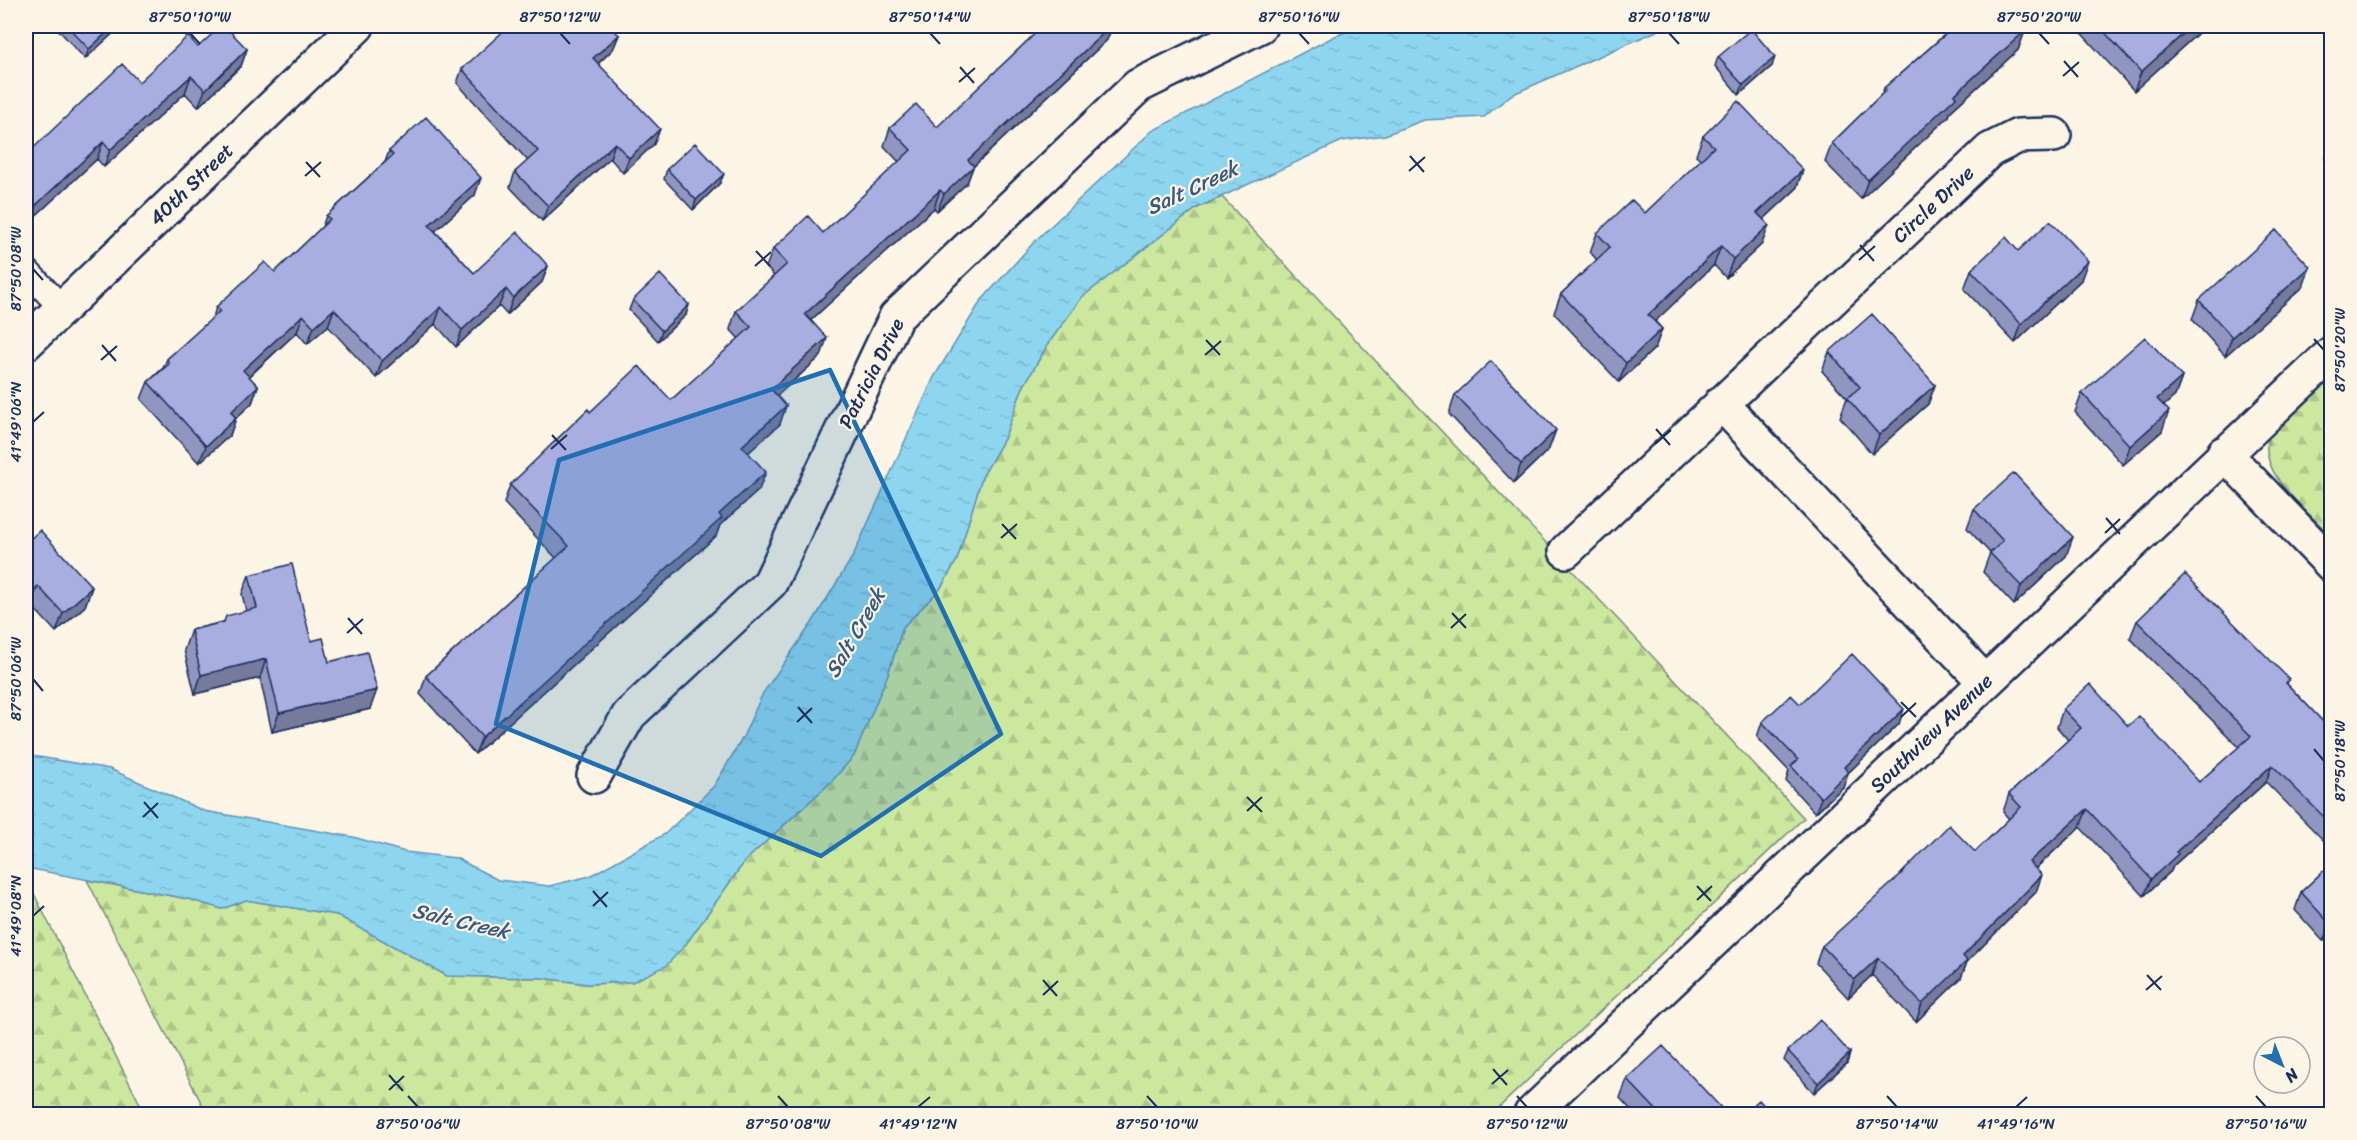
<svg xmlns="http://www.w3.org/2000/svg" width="2357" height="1140" font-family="Sriracha,sans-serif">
<defs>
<pattern id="forest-firs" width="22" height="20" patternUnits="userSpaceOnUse" patternTransform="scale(1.5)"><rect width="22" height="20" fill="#cce79e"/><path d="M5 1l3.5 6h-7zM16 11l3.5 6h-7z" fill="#afc68a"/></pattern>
<pattern id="water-ripples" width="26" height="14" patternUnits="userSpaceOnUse" patternTransform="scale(1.5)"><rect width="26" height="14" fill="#8ed6f0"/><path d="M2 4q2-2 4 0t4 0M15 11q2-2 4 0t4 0" fill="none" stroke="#7ab8d0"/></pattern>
</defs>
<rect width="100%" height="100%" fill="#fcf5e5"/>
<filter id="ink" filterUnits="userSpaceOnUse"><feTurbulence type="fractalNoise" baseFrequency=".0167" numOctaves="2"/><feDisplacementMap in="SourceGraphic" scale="12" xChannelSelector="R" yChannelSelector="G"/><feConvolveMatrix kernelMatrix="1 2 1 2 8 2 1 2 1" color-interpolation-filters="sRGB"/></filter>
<g filter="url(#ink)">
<path fill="url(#forest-firs)" stroke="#748b7e" stroke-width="1.5" d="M1222 197 1804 818 1492 1114H207L87 880 188 899 222 909 246 900 337 915 447 976 542 978 588 984 632 982 686 944 745 861 832 781 888 674 903 627 940 589 957 560 982 477 1004 439 1022 389 1048 344 1082 297 1197 208Z
M2331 375V536C2308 511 2251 469 2271 432 2280 417 2317 388 2331 375Z
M26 878 145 1114H26Z"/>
<path fill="url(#water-ripples)" stroke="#6093b6" stroke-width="1.5" d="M1363 26H1668L1511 95 1484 117 1424 120 1385 135 1342 141 1197 208 1082 297 1048 344 1022 389 1004 439 982 477 957 560 940 589 903 627 888 674 854 756 832 781 745 861 686 944 666 966 632 982 588 984 542 978 447 976 337 915 246 900 222 909 188 899 26 868V755L110 769 204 811 353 837 405 852 456 858 498 880 549 886 590 876 665 834 714 786 742 739 763 693 812 623 853 556 934 377 981 301 1036 240 1152 131 1335 36Z"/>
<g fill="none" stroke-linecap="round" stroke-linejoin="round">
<defs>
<path id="service" d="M26 270 62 308"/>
<path id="minor" d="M26 343 357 26
M1721 403 1985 682
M2224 453 2332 565
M1566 551 1990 150 2018 136 2054 135
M594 776 629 715 770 583 896 317 1138 86 1260 26
M1531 1114 2332 353"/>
</defs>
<use href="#service" stroke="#1b2f5e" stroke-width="28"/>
<use href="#minor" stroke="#1b2f5e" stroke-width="38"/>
<use href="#service" stroke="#fcf5e5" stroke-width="24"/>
<use href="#minor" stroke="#fcf5e5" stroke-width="33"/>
</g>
<path fill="#9096c0" stroke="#1b2f5e" stroke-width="1.5" d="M55 26H121L85 59Z
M1952 26H2020L2025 31 2018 50 1951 111 1949 116 1861 199 1825 162 1832 143 1882 94 1884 88 1951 29Z
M2075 26H2200L2197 34 2134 91Z
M619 35 613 49 598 64 654 144 623 173 610 158 542 221 510 187 515 172 528 161 457 83 462 69Z
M1107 40 973 167 967 183 937 211 934 208 811 320 821 356 777 396 780 424 748 453 759 490 720 525 716 536 475 754 420 694 426 676 556 558 504 503 510 485 590 412 671 400 739 339 730 329 736 311 774 276 766 267 773 249 823 233 899 162 884 146 890 128 937 127Z
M198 47 247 49 241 66 198 107 185 93 104 167 97 159 30 221 26 217V155L139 82Z
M1718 57 1772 66 1739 95 1715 66Z
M1703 136 1803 170 1796 189 1763 220 1762 244 1726 278 1714 265 1655 321 1662 329 1655 348 1619 382 1554 313 1561 294 1597 260 1590 252 1597 233 1645 213 1701 160 1696 155Z
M2331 140V167L2325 159Z
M389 151 475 195 435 231 474 273 548 266 542 282 507 315 499 306 456 347 435 324 376 378 328 326 307 344 297 332 249 377 258 386 252 403 236 418 230 435 199 463 141 399 148 382 163 368 167 359 213 318 216 307 275 272 322 227 326 216 385 162Z
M667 169 720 183 693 210 664 179Z
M2018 251 2081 280 2015 343 1964 289 1971 270Z
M2303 287 2225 356 2192 319 2199 300Z
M633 300 686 315 658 341 629 310Z
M1829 352 1935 385 1928 404 1872 454 1840 417 1847 398 1822 371Z
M2182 377 2175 396 2163 406 2162 431 2123 465 2075 412 2082 393Z
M1455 395 1549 449 1514 483 1449 414Z
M1974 509 2066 556 2014 605 1983 572 1990 553 1967 528Z
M26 543 92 587 85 606 56 632 31 605Z
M249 575 311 641 370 709 272 732 260 678 195 694 184 650 191 630 223 622 246 611 242 594Z
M2137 621 2289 679 2287 684 2331 730V848L2266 782 2173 866 2171 871 2144 896 2080 827 2036 868V892L1967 962 1961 978 1916 1022 1872 975 1848 998 1816 963 1822 946 1975 852 2009 819 2003 812 2009 794 2068 740 2057 727 2063 709 2128 726 2199 782 2239 747 2130 638Z
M1800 704 1899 724 1848 773 1843 787 1815 813 1786 781 1789 771 1757 737 1762 722Z
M2331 864V934L2323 941 2295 910 2301 892Z
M1788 1051 1850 1053 1847 1063 1814 1093 1784 1060Z
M1627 1079 1727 1114H1635L1620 1098Z"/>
<path fill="#767a9c" stroke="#1b2f5e" stroke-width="1.5" d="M114 26H121L85 59 89 49Z
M1111 26H1113L1107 40 973 167 967 183 937 211 944 194 968 160Z
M2192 26H2200L2197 34 2134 91 2141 72Z
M2025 31 2018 50 1951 111 1949 116 1861 199 1868 180 1954 95Z
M619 35 613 49 588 73 593 58Z
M247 49 241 66 198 107 205 90Z
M1775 57 1772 66 1739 95 1743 85Z
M191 76 185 93 104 167 110 150Z
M660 129 654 144 623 173 629 158Z
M103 142 97 159 30 221 36 205Z
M615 143 610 158 542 221 548 206Z
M1803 170 1796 189 1750 232 1757 213Z
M724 174 720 183 693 210 696 200Z
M481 178 475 195 423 242 429 225Z
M940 190 934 208 799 331 805 314Z
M1769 225 1762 244 1726 278 1733 259Z
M1721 246 1714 265 1642 334 1648 315Z
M2088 261 2081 280 2015 343 2021 324Z
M548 266 542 282 507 315 513 298Z
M2310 267 2303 287 2225 356 2232 337Z
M506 289 499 306 456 347 462 330Z
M689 305 686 315 658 341 662 331Z
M441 307 435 324 376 378 382 361Z
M334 309 328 326 307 344 314 327Z
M303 315 297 332 237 387 243 370Z
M1662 329 1655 348 1619 382 1626 363Z
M827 338 821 356 764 407 771 389Z
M2182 377 2175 396 2150 418 2157 399Z
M1935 385 1928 404 1872 454 1879 435Z
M258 386 252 403 224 429 231 412Z
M786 406 780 424 736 464 742 446Z
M2169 411 2162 431 2123 465 2130 446Z
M236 418 230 435 199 463 206 446Z
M1556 430 1549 449 1514 483 1521 464Z
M766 472 759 490 720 525 716 536 475 754 482 737 719 514Z
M2073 537 2066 556 2014 605 2021 586Z
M38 586 31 605 26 610V597Z
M92 587 85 606 56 632 63 613Z
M266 659 260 678 195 694 201 675Z
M377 690 370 709 272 732 279 713Z
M1904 709 1899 724 1848 773 1843 787 1815 813 1821 798 1844 767Z
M2272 765 2266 782 2173 866 2171 871 2144 896 2151 879 2176 852Z
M2087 809 2080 827 2023 880 2029 862Z
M2042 875 2036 892 1967 962 1961 978 1916 1022 1922 1004 1963 956Z
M2331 922V934L2323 941 2330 924Z
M1878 958 1872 975 1848 998 1854 980Z
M1850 1053 1847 1063 1814 1093 1818 1083Z"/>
<path fill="#a8aedf" stroke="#1b2f5e" stroke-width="1.5" d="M67 26H114L89 49Z
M221 26H225L247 49 205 90 191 76 110 150 103 142 36 205 26 193V155L122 64 139 82 188 36 198 47Z
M509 26H610L619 35 593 58 660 129 629 158 615 143 548 206 515 172 538 151 462 69Z
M1043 26H1111L968 160 974 166 944 194 940 190 805 314 827 338 771 389 786 406 742 446 766 472 719 514 722 518 482 737 426 676 569 546 510 485 588 409 590 412 639 366 671 400 751 327 736 311 787 264 773 249 808 216 823 233 911 150 890 128 916 104 937 127Z
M1955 26H2020L2025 31 1954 95 1956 97 1868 180 1832 143 1886 90 1884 88Z
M2099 26H2192L2141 72Z
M1751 29 1775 57 1743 85 1718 57Z
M1738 101 1803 170 1757 213 1769 225 1733 259 1721 246 1648 315 1662 329 1626 363 1561 294 1610 247 1597 233 1632 200 1645 213 1714 147 1703 136Z
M426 117 481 178 429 225 474 273 518 232 548 266 513 298 506 289 462 330 441 307 382 361 334 309 314 327 303 315 243 370 258 386 231 412 236 418 206 446 148 382 169 364 167 359 220 311 216 307 265 262 275 272 330 219 326 216 393 155 389 151Z
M695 143 724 174 696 200 667 169Z
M2050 221 2088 261 2021 324 1971 270 2006 237 2018 251Z
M2276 230 2310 267 2232 337 2199 300Z
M660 274 689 305 662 331 633 300Z
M1872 314 1935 385 1879 435 1847 398 1860 387 1829 352Z
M2145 337 2182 377 2157 399 2169 411 2130 446 2082 393Z
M1491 361 1556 430 1521 464 1455 395Z
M2014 473 2073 537 2021 586 1990 553 2003 541 1974 509Z
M40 530 92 587 63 613 38 586 26 597V543Z
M292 564 311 641 323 638 329 662 367 652 377 690 279 713 266 659 201 675 191 630 224 622 226 616 257 608 249 575Z
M2185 574 2289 679 2286 683 2331 730V824L2272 765 2176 852 2178 854 2151 879 2087 809 2029 862 2042 875 1963 956 1967 961 1922 1004 1878 958 1854 980 1822 946 1893 882 1949 825 1975 852 2021 807 2009 794 2081 728 2063 709 2090 684 2128 726 2139 716 2199 782 2251 736 2137 621Z
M1852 654 1904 709 1844 767 1848 772 1821 798 1791 766 1798 760 1762 722 1791 695 1800 704Z
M2331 864V922L2330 924 2301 892Z
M1820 1020 1850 1053 1818 1083 1788 1051Z
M1663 1046 1727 1114H1660L1627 1079Z
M1759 1100 1772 1114H1743Z"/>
</g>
<path fill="#1f6fb2" fill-opacity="0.2" stroke="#1f6fb2" stroke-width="4.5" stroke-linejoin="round" d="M830 370 1001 734 821 856 496 724 559 460Z"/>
<path fill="none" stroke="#1b2f5e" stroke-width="2" d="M190 33 200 44M560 33 570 44M930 33 940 44M1299 33 1309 44M1669 33 1679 44M2039 33 2049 44M2064 61 2078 77M960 67 974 83M2063 76 2079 62M959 82 975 68M1410 156 1424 172M306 162 320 177M1409 171 1425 157M305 176 321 162M1860 245 1874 261M756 251 770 266M1859 260 1875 246M755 266 771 252M33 269 43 280M2314 339 2324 350M1206 340 1220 355M102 345 116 361M1205 355 1221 341M101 360 117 346M33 422 44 412M1656 429 1670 445M552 435 566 450M1655 444 1671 430M551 449 567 435M2106 518 2120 534M1002 524 1016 539M2105 533 2120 519M1001 538 1017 524M1452 613 1466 628M348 618 362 634M1451 628 1466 614M347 633 363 619M33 679 43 691M1901 702 1916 717M798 707 812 723M1901 717 1916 703M797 722 812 708M2314 749 2324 761M1247 797 1262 812M144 802 158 818M1247 811 1262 797M143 817 158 803M1697 886 1711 901M593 891 607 907M1697 900 1712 886M593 906 608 892M33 916 44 906M2147 975 2161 990M1043 980 1057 996M2146 990 2162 976M1043 995 1058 981M1493 1069 1507 1085M389 1075 403 1091M1492 1084 1508 1070M389 1090 404 1076M408 1096 418 1107M778 1096 788 1107M1147 1096 1157 1107M1517 1096 1527 1107M1887 1096 1897 1107M2256 1096 2266 1107M918 1107 930 1097M2016 1107 2027 1097"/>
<g text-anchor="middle" stroke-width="4.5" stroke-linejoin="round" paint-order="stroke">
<g font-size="20" fill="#1b2f5e" stroke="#fcf5e5">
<text transform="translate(191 184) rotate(-44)" y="7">40th Street</text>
<text transform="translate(1933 204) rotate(-43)" y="7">Circle Drive</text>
<text transform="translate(871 373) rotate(-63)" y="7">Patricia Drive</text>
<text transform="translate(1931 733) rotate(-44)" y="7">Southview Avenue</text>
</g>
<g font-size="21" font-style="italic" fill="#385982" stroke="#fcf5e5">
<text transform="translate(1192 188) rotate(-25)" y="7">Salt Creek</text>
<text transform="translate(855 633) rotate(-60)" y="7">Salt Creek</text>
<text transform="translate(461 921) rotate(13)" y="7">Salt Creek</text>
</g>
</g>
<rect width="2357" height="1140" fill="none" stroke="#fcf5e5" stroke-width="66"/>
<g transform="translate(2282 1065) rotate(138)"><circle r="28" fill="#fcf5e5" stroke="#a2a6af" stroke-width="1.5"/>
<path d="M0-4.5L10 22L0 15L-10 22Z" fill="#1f6fb2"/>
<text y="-9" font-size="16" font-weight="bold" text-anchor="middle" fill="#1b2f5e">N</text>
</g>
<rect x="33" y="33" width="2291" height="1074" fill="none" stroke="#1b2f5e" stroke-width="2"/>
<g font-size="15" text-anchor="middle" fill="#1b2f5e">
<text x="190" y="22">87°50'10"W</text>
<text x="560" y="22">87°50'12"W</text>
<text x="930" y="22">87°50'14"W</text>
<text x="1299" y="22">87°50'16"W</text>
<text x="1669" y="22">87°50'18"W</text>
<text x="2039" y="22">87°50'20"W</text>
<text transform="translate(16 269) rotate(-90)" y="5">87°50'08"W</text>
<text transform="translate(2340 350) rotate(-90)" y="5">87°50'20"W</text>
<text transform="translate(16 422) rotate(-90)" y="5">41°49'06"N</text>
<text transform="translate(16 679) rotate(-90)" y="5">87°50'06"W</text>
<text transform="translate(2340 761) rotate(-90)" y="5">87°50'18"W</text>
<text transform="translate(16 916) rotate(-90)" y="5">41°49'08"N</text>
<text x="418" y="1129">87°50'06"W</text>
<text x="788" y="1129">87°50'08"W</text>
<text x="918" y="1129">41°49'12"N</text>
<text x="1157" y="1129">87°50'10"W</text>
<text x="1527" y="1129">87°50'12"W</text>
<text x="1897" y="1129">87°50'14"W</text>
<text x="2016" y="1129">41°49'16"N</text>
<text x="2266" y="1129">87°50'16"W</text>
</g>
</svg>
